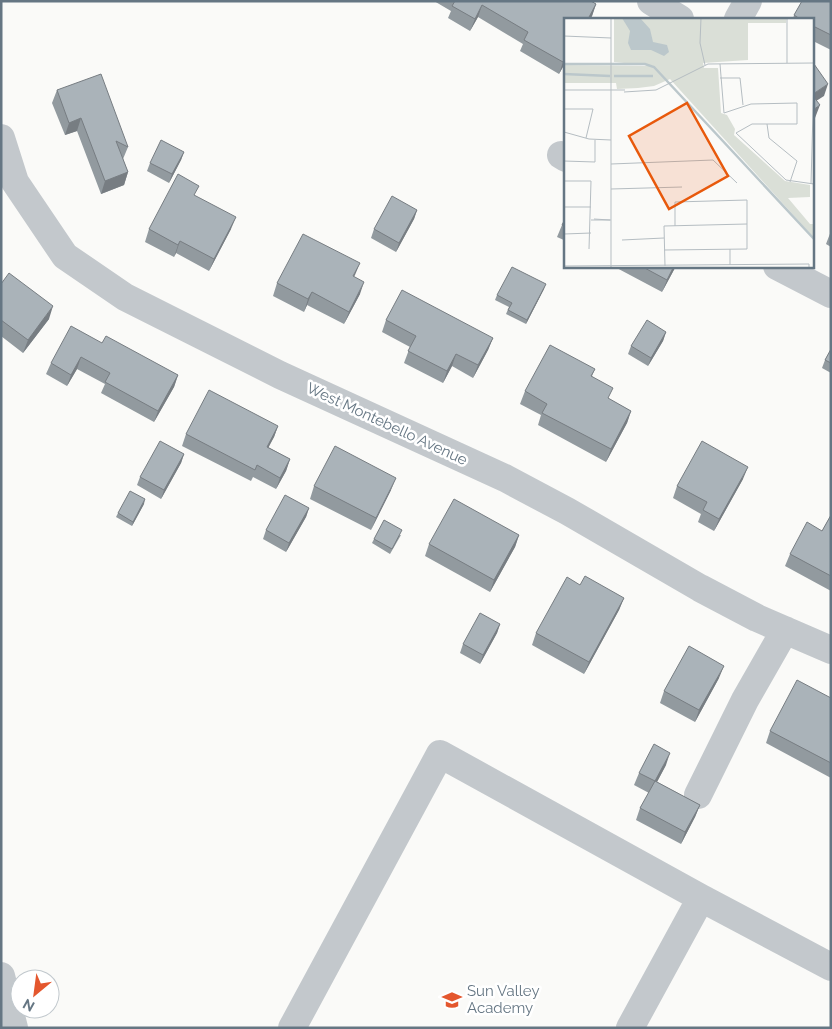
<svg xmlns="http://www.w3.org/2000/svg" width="832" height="1029" font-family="Raleway,sans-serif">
<rect width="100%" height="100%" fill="#fafaf8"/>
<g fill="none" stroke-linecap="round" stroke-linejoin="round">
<path stroke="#c3c8cc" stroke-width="28" d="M651 1 680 19
M738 19 748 1
M1 138 15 182 65 256 125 297 280 375 505 478 567 511 700 588 757 618 831 650
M561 155 566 158
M777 266 831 294
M698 795 745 700 785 630
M1 976 14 1028
M292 1028 440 754 701 898 831 967
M630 1028 701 898"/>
</g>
<path fill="#929a9f" d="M434 1H591L596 4 592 16 559 74 520 51 523 44 478 17 470 31 448 18 451 11Z
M831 1V50L813 41V19H793L794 15Z
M57 90 128 147 123 159 128 172 124 185 101 194 77 131 65 135 52 103Z
M184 152 181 160 169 183 147 171 150 163Z
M196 196 231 229 209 271 176 253 174 257 145 242 149 229Z
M417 210 414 219 396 252 371 238 374 229Z
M566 217V241L557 237 562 225Z
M831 231V247L826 244Z
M613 266H676L662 292Z
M355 277 360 294 344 324 307 305 304 312 273 296 277 283Z
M1 284 49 319 23 353 1 336Z
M544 289 526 324 506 314 509 307 495 300 497 295Z
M386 320 493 338 488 350 473 378 452 366 443 383 404 363 410 347 382 332Z
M666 332 663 341 648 366 628 354 631 346Z
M102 343 178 375 174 387 154 422 101 393 105 384 77 369 67 386 46 374 51 363Z
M831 349V373L822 368 825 360Z
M595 369 592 376 609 399 631 411 627 423 606 462 538 425 541 415 520 404 525 391Z
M278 426 274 437 268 447 290 459 286 471 276 489 253 477 251 481 182 446 186 434Z
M184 454 181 463 161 499 137 485 140 477Z
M743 479 714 531 698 522 701 514 673 498 677 486Z
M314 486 391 490 371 530 310 499Z
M144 504 132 526 116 517 118 513Z
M309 508 306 517 286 552 263 539 266 530Z
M831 515V591L785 566 790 554 822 531Z
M401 535 390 554 372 543 374 539Z
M519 535 515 547 490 592 425 556 429 544Z
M624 598 619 610 584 674 532 645 536 633Z
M500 624 497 633 480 664 460 653 463 644Z
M719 678 695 722 660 703 664 691Z
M831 698V778L766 743 770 731Z
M666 765 657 782 700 805 695 817 681 844 636 820 640 808 649 793 634 785 639 773Z"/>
<path fill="#777d82" d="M596 4 592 16 590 19H588Z
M482 5 478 17 470 31 475 19Z
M566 57V61L559 74 563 62Z
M828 84 824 96 813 103V94Z
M820 105 815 118 813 119V110Z
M81 118 77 131 65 135 69 123Z
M184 152 181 160 169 183 172 174Z
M128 172 124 185 101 194 105 181Z
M417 210 414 219 396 252 399 243Z
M236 217 231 229 209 271 214 259Z
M180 241 176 253 174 257 178 245Z
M360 263 355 275 348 288 353 276Z
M674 266H676L662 292 667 280Z
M364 282 360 294 344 324 349 312Z
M546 284 544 289 526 324 527 320Z
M312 292 307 305 304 312 308 299Z
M53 306 49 319 23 353 28 340Z
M666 332 663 341 648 366 651 358Z
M493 338 488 350 473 378 478 365Z
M456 354 452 366 443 383 447 371Z
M81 357 77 369 67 386 71 375Z
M178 375 174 387 154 422 158 411Z
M631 411 627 423 606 462 611 449Z
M278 426 274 437 263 458 267 447Z
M184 454 181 463 161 499 164 490Z
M290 459 286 471 276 489 280 478Z
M748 467 743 479 714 531 719 519Z
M396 478 391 490 371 530 376 518Z
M145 499 144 504 132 526 133 522Z
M309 508 306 517 286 552 289 543Z
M519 535 515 547 490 592 494 580Z
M624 598 619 610 584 674 589 662Z
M500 624 497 633 480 664 483 655Z
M724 666 719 678 695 722 699 710Z
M670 753 666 765 651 793 655 781Z
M700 805 695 817 681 844 685 832Z"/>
<path fill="#aab3b9" stroke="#777d82" d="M455 1H591L596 4 588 19H566V57L563 62 524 40 528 32 482 5 475 19 452 6Z
M802 1H831V35L813 26V19H800L794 15Z
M814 64 828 84 813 94V65Z
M101 74 128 147 116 141 128 172 105 181 81 118 69 123 57 90Z
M813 96 820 105 813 110Z
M161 140 184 152 172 174 150 163Z
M178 174 199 186 194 195 236 217 214 259 180 241 178 245 149 229Z
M392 196 417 210 399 243 374 229Z
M566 217V227L562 225Z
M303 234 360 263 353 276 364 282 349 312 312 292 308 299 277 283Z
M641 266H674L667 280Z
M512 267 546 284 527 320 508 310 512 303 497 295Z
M9 273 53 306 28 340 1 320V284Z
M402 290 493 338 478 365 456 354 447 371 408 351 416 336 386 320Z
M647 320 666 332 651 358 631 346Z
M71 326 102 343 106 336 178 375 158 411 105 382 110 373 81 357 71 375 51 363Z
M550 345 595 369 591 376 613 388 608 398 631 411 611 449 542 413 547 404 525 391Z
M831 349V363L825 360Z
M209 390 278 426 267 447 290 459 280 478 257 465 255 470 186 434Z
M160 441 184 454 164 490 140 477Z
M702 441 748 467 719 519 703 510 707 502 677 486Z
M335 446 396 478 376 518 314 486Z
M130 491 145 499 133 522 118 513Z
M285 495 309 508 289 543 266 530Z
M454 499 519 535 494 580 429 544Z
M831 515V576L790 554 807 522 822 531Z
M384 520 402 530 392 549 374 539Z
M585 576 624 598 589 662 536 633 567 577 580 585Z
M480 613 500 624 483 655 463 644Z
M689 646 724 666 699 710 664 691Z
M797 680 831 698V763L770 731Z
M654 744 670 753 655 781 700 805 685 832 640 808 655 781 639 773Z"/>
<defs>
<symbol id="school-bare" viewBox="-9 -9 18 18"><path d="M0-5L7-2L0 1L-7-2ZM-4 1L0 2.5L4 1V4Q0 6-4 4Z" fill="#e4572e" stroke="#fff" stroke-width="2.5" paint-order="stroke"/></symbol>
</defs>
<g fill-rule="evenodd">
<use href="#school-bare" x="438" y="986" width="28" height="28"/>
</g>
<g text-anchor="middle" stroke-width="5" stroke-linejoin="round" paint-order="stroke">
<g font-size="15" fill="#657683" stroke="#fff">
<text transform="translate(387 424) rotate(25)" y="5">West Montebello Avenue</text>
</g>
<g font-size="15" fill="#657683" stroke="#fff" text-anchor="start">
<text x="467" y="996">Sun Valley<tspan x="467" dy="17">Academy</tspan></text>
</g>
</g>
<g transform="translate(564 18)">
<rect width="250" height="250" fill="#fafaf8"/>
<path d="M50 0H222V5H184V42L139 45 140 50H154L157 95 163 97 171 111 170 117 221 163 246 167V179L224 180 246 206H250V220L106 61 90 68 74 70 53 71 52 65H0V47L90 48 50 44Z" fill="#dadfd7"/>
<path d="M58 0H76L86 11 89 24 103 27 105 34 100 38 87 32H67L64 25 66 13Z" fill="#bbc7cb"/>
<path fill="none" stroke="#bbc7cb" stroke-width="2.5" d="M0 46H81L90 49 250 221M0 56 46 58M50 58H89"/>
<path fill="none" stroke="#b5bdc2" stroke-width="1" d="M137 0 136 25 141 47M223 0V45M0 18 47 20M156 46 160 95 187 86 233 85V106H188L172 115 222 162 250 166M156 60H176L179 87M0 72H61M60 74 92 72 144 46 250 45M0 91H29L22 120M203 106 205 120 233 143 226 164M0 114 25 121 47 122M0 143 31 144V122M47 146 149 142 173 165M0 163H27L25 231M247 166 250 57M47 171 118 169M0 189H27M30 201 46 202M27 202H47M0 216 27 215M58 222 100 220M100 232 183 231V182L111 184V208M166 247V231M0 248 245 246V250M101 248 100 208 183 206M47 250V0"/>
<path fill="#e8590c" fill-opacity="0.15" stroke="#e8590c" stroke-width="2.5" d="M123 85 164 158 105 191 65 118Z"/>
<rect width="250" height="250" fill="none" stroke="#657683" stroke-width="2.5"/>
</g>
<rect width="832" height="1029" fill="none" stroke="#657683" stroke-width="5"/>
<g transform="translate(35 994) rotate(209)"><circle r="24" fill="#ffffff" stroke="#c1c8cd"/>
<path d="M0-4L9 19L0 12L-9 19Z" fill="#e4572e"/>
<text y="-8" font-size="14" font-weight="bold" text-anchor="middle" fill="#657683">N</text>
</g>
</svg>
